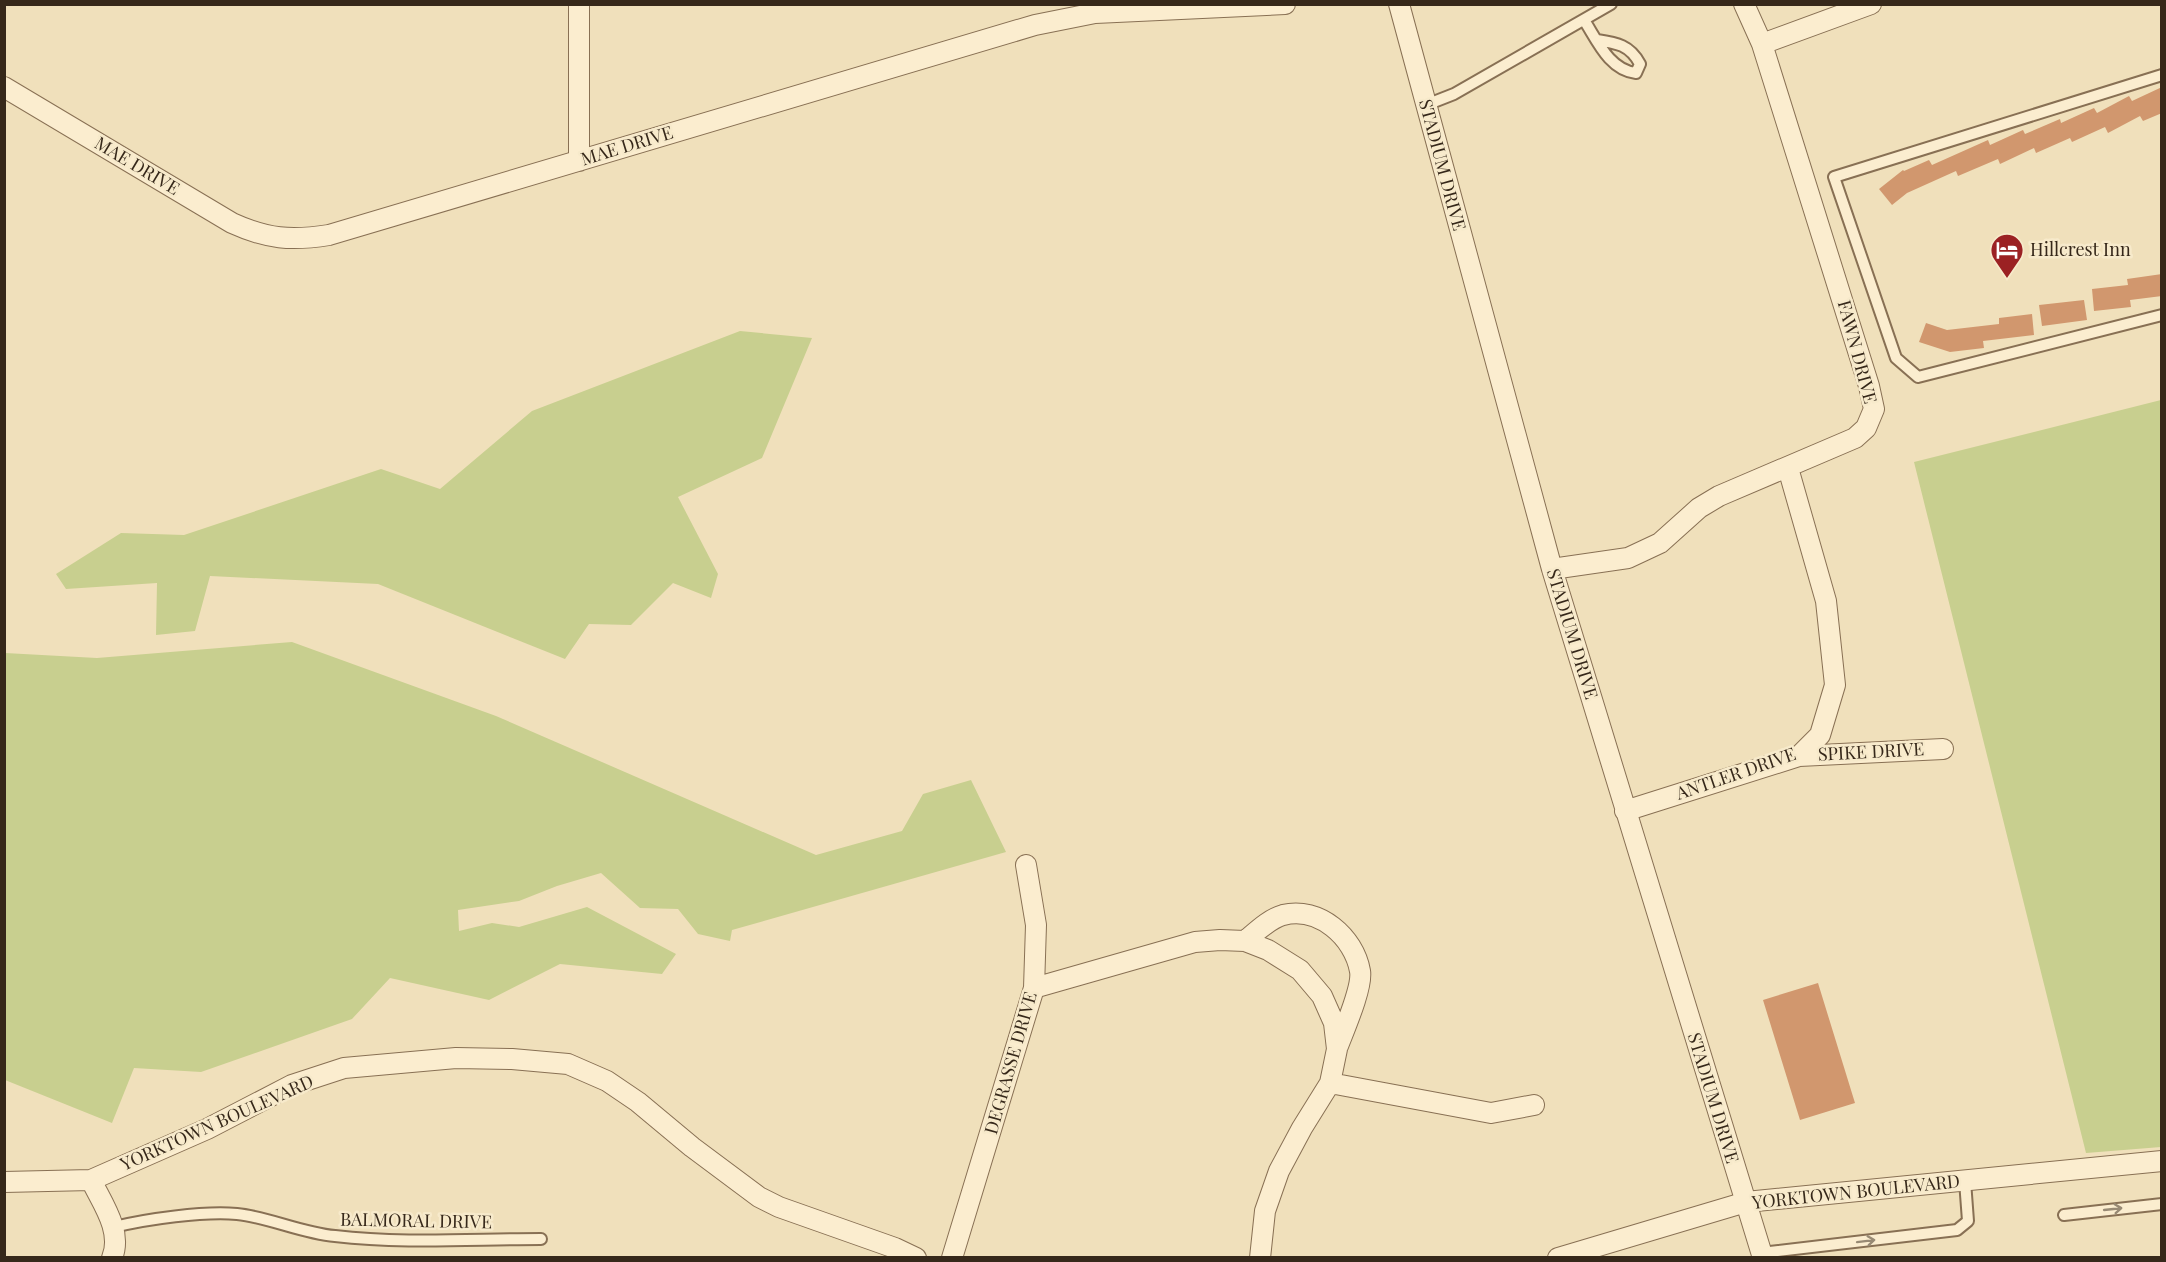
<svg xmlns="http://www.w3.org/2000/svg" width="2166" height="1262" font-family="'Playfair Display',serif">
<rect width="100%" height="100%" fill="#f0e0bb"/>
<path fill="#c8cf8f" d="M740 331 812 338 762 458 678 497 718 574 711 598 673 583 631 625 589 624 565 659 378 584 210 576 195 631 156 635 157 583 66 589 56 574 121 533 184 535 381 469 440 489 532 411Z
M2161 400V1147L2086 1153 1914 462Z
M292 642 496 716 816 855 902 831 923 794 971 780 1006 852 732 930 730 941 698 934 678 909 640 908 601 873 557 886 519 901 458 910 459 931 492 923 519 927 587 907 676 954 662 974 560 964 489 1000 390 978 352 1019 201 1072 134 1068 112 1123 5 1080V653L97 658Z"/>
<path fill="#d1976e" d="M2162 87V113L2143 121 2140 116 2108 133 2105 127 2072 142 2070 138 2036 153 2034 148 2000 164 1998 159 1958 176 1956 171 1907 193 1892 205 1879 189 1903 170 1904 171 1929 160 1932 165 1988 140 1990 145 2023 130 2025 134 2060 119 2061 123 2094 108 2097 113 2129 96 2132 101Z
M2162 274V296L2130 300 2131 307 2094 311 2092 289 2128 285 2127 279Z
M2084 300 2087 320 2042 326 2039 305Z
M2032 314 2034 335 1983 341 1984 348 1950 352 1919 342 1926 323 1947 330 1999 324V318Z
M1818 983 1855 1103 1800 1120 1763 1000Z"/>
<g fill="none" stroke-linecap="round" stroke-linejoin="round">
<defs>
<path id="lane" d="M1584 20C1597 40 1609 70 1636 73L1640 64C1630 45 1617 43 1597 40
M2162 75 1834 177 1896 358 1918 377 2162 315
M1426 105 1454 94 1611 4
M2064 1215 2162 1204
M114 1227C147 1219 203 1211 237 1214 269 1217 301 1233 335 1236 403 1244 472 1239 541 1239
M1761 1253 1957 1230 1968 1221 1965 1181"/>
<path id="street" d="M579 4V161
M1399 4 1552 569 1763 1258
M1744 4 1762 44 1871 4
M4 87 232 223C267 239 291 241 329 235L1035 25 1095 13 1285 4
M1552 569 1628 558 1660 543 1699 508 1719 496 1855 438 1866 428 1874 409 1869 386 1762 44
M1799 756 1943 749
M1625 811 1799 756 1820 735 1835 685 1826 601 1788 468
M1245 941C1256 932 1269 919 1283 915 1319 906 1354 937 1360 971 1363 987 1344 1030 1338 1046
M1034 988 1195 942 1220 940 1245 941 1268 950 1300 970 1322 996 1334 1023 1337 1049 1330 1083 1302 1128 1279 1171 1265 1211 1260 1258
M1330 1083 1491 1113 1534 1105
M91 1180C102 1203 123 1231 112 1258
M4 1182 91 1180 207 1129 292 1085 344 1068 456 1058 512 1059 568 1064 607 1081 638 1102 692 1147 759 1197 779 1207 895 1248 916 1258
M952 1258 1034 988 1036 925 1026 865
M1558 1258 1746 1202 2162 1161"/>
</defs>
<use href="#lane" stroke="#887054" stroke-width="14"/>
<use href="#street" stroke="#887054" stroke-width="22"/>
<use href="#lane" stroke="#fbedcf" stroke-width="10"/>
<use href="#street" stroke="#fbedcf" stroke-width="20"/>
</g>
<defs><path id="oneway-shaft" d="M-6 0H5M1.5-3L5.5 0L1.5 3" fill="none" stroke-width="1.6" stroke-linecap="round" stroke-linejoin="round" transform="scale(1.5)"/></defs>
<g stroke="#988a74">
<use href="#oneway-shaft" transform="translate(2113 1209) rotate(-6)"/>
<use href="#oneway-shaft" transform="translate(1866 1241) rotate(-7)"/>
</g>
<defs>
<symbol id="hotel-pin" viewBox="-11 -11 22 30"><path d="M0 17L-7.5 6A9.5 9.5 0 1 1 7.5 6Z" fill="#9b2123" stroke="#f7eacb"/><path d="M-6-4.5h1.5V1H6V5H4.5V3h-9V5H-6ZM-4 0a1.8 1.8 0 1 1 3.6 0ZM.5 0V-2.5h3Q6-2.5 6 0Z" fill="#fff"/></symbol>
</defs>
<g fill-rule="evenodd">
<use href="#hotel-pin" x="1988" y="231" width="38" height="52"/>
</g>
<g text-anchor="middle" stroke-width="5" stroke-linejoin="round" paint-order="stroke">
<g font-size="18" fill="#36281a" stroke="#f7eacb">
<text transform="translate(627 146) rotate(-17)" y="6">MAE DRIVE</text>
<text transform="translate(1442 165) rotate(75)" y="6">STADIUM DRIVE</text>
<text transform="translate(137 166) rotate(31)" y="6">MAE DRIVE</text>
<text transform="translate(1857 352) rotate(75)" y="6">FAWN DRIVE</text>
<text transform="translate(1572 634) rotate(73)" y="6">STADIUM DRIVE</text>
<text transform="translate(1871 752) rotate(-3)" y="6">SPIKE DRIVE</text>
<text transform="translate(1736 774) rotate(-19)" y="6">ANTLER DRIVE</text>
<text transform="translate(1011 1063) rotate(-74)" y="6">DEGRASSE DRIVE</text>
<text transform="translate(1713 1098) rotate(73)" y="6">STADIUM DRIVE</text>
<text transform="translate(217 1123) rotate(-24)" y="6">YORKTOWN BOULEVARD</text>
<text transform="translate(1856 1192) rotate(-6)" y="6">YORKTOWN BOULEVARD</text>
<text transform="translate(416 1221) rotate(1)" y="6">BALMORAL DRIVE</text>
</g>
<g font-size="18" fill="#36281a" stroke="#f7eacb" text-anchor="start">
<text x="2030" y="256">Hillcrest Inn</text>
</g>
</g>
<rect width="2166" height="1262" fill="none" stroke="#36281a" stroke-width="12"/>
</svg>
